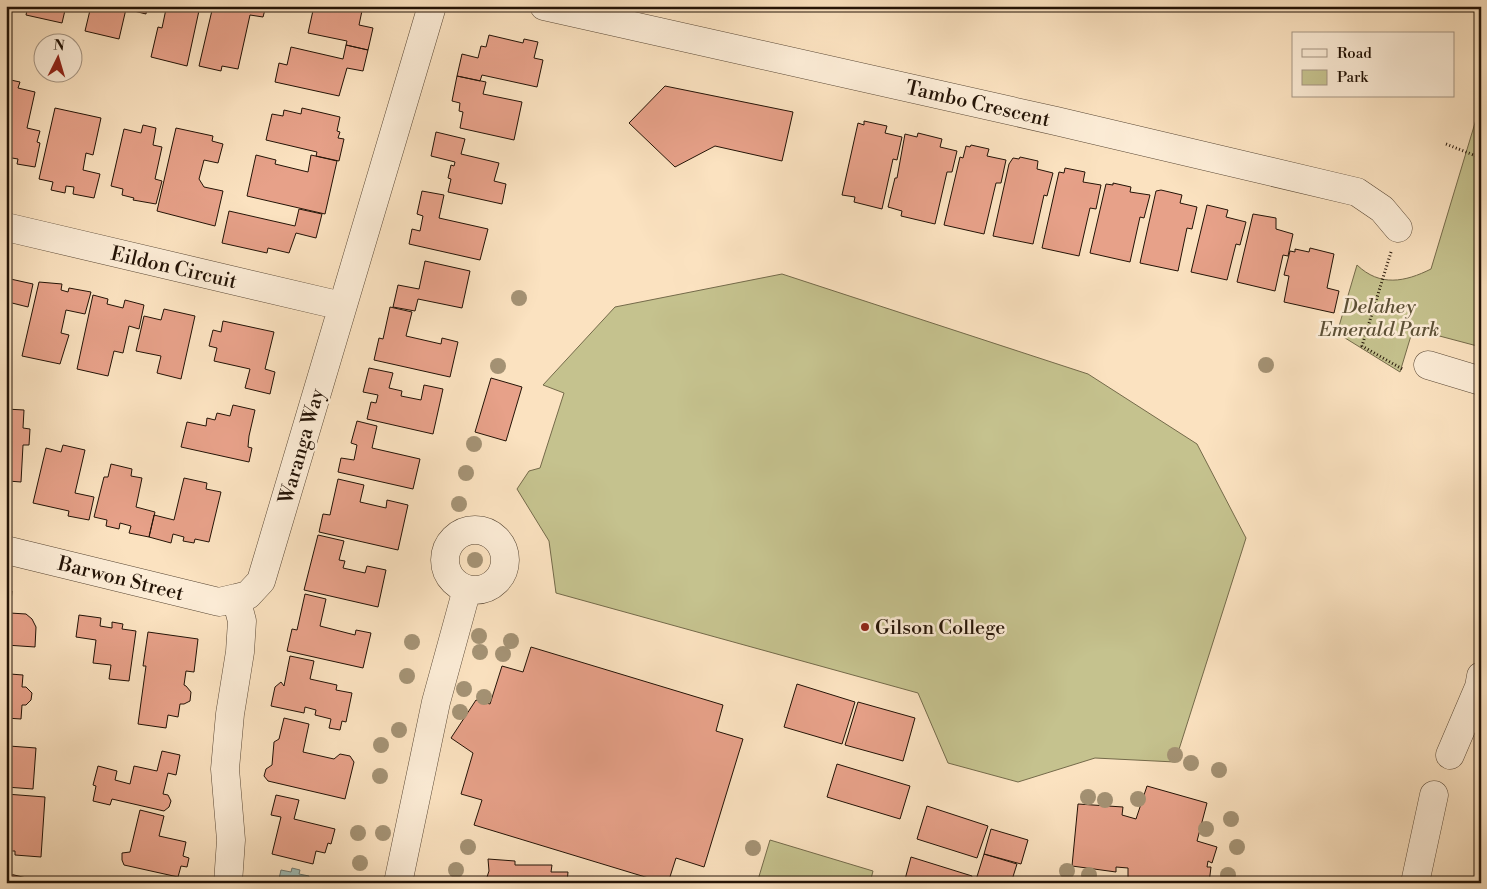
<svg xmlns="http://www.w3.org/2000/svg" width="1487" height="889" font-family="'Libre Bodoni',serif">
<rect width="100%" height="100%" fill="#fbe2c0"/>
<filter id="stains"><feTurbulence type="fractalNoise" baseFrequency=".004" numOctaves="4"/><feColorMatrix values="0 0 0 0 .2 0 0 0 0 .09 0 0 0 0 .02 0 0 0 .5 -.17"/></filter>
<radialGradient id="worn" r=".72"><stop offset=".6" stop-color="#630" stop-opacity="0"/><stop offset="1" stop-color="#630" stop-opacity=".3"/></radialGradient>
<path fill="#c5c28e" stroke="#746a4a" d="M1481 103V347L1413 329 1400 372 1337 333 1357 265C1380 287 1405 282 1431 269Z
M782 274 1088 374 1197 444 1246 538 1175 762 1095 758 1018 782 948 763 918 693 556 593 549 541 517 489 529 471 540 468 564 393 543 385 615 307Z
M770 840 873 871 870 883H757Z"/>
<path fill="#9fbdb6" stroke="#6d7970" d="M292 868 300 870 299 874 309 876 308 883H278L281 870 291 872Z"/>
<path fill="#e7a189" stroke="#231306" d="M28 6H66L62 23 26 15Z
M91 6H147L146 14 126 9 119 39 85 31Z
M152 6H200L187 66 151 57 158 27 162 28 166 9Z
M213 6H266L263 17 250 15 238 69 222 66 221 71 199 66Z
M314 6H363L359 25 373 28 368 50 346 45 347 41 308 33Z
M489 35 523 43 524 39 538 42 534 58 543 60 537 87 482 75 480 81 457 76 462 54 478 58 481 46 486 47Z
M346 45 368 50 363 71 347 68 339 96 275 82 279 63 287 65 291 47 343 59Z
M457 76 486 82 483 94 522 102 514 140 460 128 463 112 459 111 460 103 452 101Z
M6 79 20 82 18 88 35 92 27 128 40 131 37 142 40 143 35 167 17 164 18 159 6 157Z
M665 86 793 112 782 161 715 146 675 167 629 123Z
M55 108 101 118 93 155 86 153 83 170 100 174 94 198 73 194 74 187 66 186 65 193 51 190 53 182 39 179Z
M302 108 340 117 337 131 340 132 338 138 344 139 339 161 316 156 317 152 266 140 272 114 283 116 284 110 301 114Z
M864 121 887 126 885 133 902 137 897 160 893 159 882 209 854 202 855 197 842 195 858 123 864 125Z
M143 125 156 128 153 145 162 147 155 179 162 181 156 204 133 200 134 198 122 195 123 189 111 186 124 129 141 133Z
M176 128 213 136 212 141 223 144 218 163 204 160 199 179 204 187 223 191 215 226 157 211Z
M436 132 465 139 461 154 499 163 494 181 506 184 502 204 448 192 451 179 448 178 451 165 454 166 455 162 431 156Z
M918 133 942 139 940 147 957 151 952 172H947L935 224 901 216 902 211 888 207 895 178H897L905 134 917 137Z
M971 145 989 149 987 156 1006 160 1001 183H996L984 234 944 225 960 157 963 158 966 146 970 147Z
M256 155 276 160 275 164 308 172 311 155 337 161 325 214 247 196Z
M1020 157 1038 161 1037 169 1053 173 1047 196 1044 195 1033 244 993 236 1009 164 1013 158 1019 159Z
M1065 168 1085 172 1083 182 1101 185 1096 209 1090 208 1079 256 1042 248 1059 172 1064 173Z
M1113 183 1131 187 1130 192 1150 195 1144 218 1140 217 1130 262 1090 253 1106 184 1113 185Z
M1161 190 1182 195 1180 203 1197 207 1192 229 1187 228 1178 271 1140 263 1156 191Z
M422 191 444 195 439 218 488 229 480 260 409 244 412 229 420 231 423 216 417 214Z
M1207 205 1228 210 1226 217 1246 222 1240 245 1236 244 1227 280 1191 272Z
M299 209 322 214 316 238 296 233 289 253 268 248 267 253 222 243 229 211 295 226Z
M1253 214 1276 218V229L1293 234 1288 256 1283 255 1275 291 1237 282Z
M1310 248 1334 254 1327 288 1339 291 1334 313 1284 302 1289 276 1284 275 1290 251 1295 252V249L1309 252Z
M425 261 470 271 462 308 418 299 415 311 393 307 398 285 419 289Z
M6 278 33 284 28 307 8 302 6 311Z
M39 282 62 284 61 290 68 292 69 288 91 292 85 314 66 310 61 333 69 335 60 364 22 356Z
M93 295 108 299 107 304 123 308 125 300 144 305 139 329 129 326 123 353 114 351 108 376 77 369Z
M390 307 412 312 406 336 441 344 442 338 458 342 450 377 374 360 379 338 383 339Z
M164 309 195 316 181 379 157 373 161 356 136 351 144 316 161 320Z
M223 321 274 332 265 369 275 372 270 394 245 388 250 369 214 361 217 348 209 346 213 330 221 332Z
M369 368 393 373 389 388 402 391 401 396 421 400 424 385 443 389 433 434 367 419 371 402 376 403 378 395 363 392Z
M491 378 522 387 506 441 475 432Z
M233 405 255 410 249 436 248 447 252 448 249 462 181 447 187 422 206 426 207 418 215 420 217 413 230 416Z
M6 409 24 410 23 428 30 429 29 445H23L21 482 8 481 7 490Z
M357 421 377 426 372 448 420 459 413 489 338 472 341 458 354 460 357 445 351 443Z
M63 445 85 450 75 493 94 497 89 520 68 516 69 511 33 503 46 448 61 452Z
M111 464 132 469 131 476 142 478 136 507 155 512 149 537 129 533 131 526 120 523 119 529 106 526 107 520 94 517 104 477H108Z
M184 478 207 483 206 489 221 492 209 542 195 539 194 543 183 541 184 537 173 534 171 543 149 537 154 515 174 520Z
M338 479 364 485 360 502 386 508 387 500 408 505 398 550 319 532 323 514 330 515Z
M318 535 344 541 339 560 345 561 343 568 365 573 367 566 386 570 378 607 304 590Z
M6 591H12L10 613 26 614 32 619 36 627 35 647 6 645Z
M305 594 326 599 320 626 355 635 356 630 371 633 363 668 287 651 292 629 297 630Z
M79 615 101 618 100 626 112 628V622L123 624 122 629 136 631 129 681 109 679 111 665 93 663 96 640 76 637Z
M148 632 198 639 194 672 186 671 184 685 186 686 191 692 190 701 184 704H180L178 717 168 715 166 728 138 724 146 666H143Z
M531 647 723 705 716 731 743 739 704 867 676 858 668 883H665L474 825 482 800 461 794 473 753 451 738 476 700 490 704 502 666 523 672Z
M6 654H11L10 674 23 675 22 687H26L32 693 31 700 26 705H22L21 719 6 718Z
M290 656 314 661 310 679 337 685 336 690 352 693 346 722 342 721 340 730 329 728 331 719 315 715 316 710 305 707 304 713 271 706 275 687 281 682 284 686Z
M797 684 855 702 842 744 784 727Z
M858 702 915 718 903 761 845 745Z
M284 718 309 724 303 752 334 759 340 754 350 756 354 762 345 799 268 781 264 776 266 769 272 765 274 742 279 739Z
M6 724H11L9 746 36 748 33 789 6 787Z
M162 751 180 755 176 775 168 773 163 794 168 795 171 801 169 807 164 811 112 799 110 805 93 801 96 786 93 785 98 766 117 771 115 780 130 784 134 766 157 771Z
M837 764 910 786 900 819 827 797Z
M1147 786 1207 803 1197 841 1217 847 1212 863 1208 861 1207 867H1211L1209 883H1128V868L1116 867V872L1072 866 1078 804 1123 807 1122 815 1136 819Z
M6 794 45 797 41 857 15 855V851H6Z
M276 795 299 800 294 819 335 829 331 844 328 843 325 853 316 851 313 864 272 854 281 817 271 815Z
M927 806 988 826 977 858 917 839Z
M140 810 164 816 159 836 186 842 183 856 189 858 187 867 181 866 178 877 124 865 122 860V853L130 852Z
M991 829 1028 840 1021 864 984 854Z
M984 854 1017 864 1011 883H975Z
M911 857 972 876 970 883H904Z
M488 859 515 861V865H552L551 872H568L567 883H485L489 871Z
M6 873 47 883H6Z"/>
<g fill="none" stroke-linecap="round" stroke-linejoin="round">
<defs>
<path id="minor" d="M544 6 1056 121 1357 192 1382 209 1398 228
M6 227 342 306
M1428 365 1481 381
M445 560a30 30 0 1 1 60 0a30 30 0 1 1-60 0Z
M6 550 219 602 236 598
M1450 755 1479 687 1481 676
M228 883 231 840 225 769 230 714 240 652 242 621 236 598 248 595 261 581 432 6
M398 883 436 702 467 589
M1415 883 1434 795"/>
</defs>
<use href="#minor" stroke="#594734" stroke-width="29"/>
<path stroke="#231306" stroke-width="3" stroke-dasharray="1 2.5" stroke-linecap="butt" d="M1446 144 1481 158
M1391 252 1362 346 1404 370"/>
<use href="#minor" stroke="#fcecd6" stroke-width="28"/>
</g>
<g fill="#a49274">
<circle cx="519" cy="298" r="8"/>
<circle cx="1266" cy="365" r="8"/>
<circle cx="498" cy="366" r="8"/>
<circle cx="474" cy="444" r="8"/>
<circle cx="466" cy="473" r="8"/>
<circle cx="459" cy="504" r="8"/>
<circle cx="475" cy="560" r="8"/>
<circle cx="479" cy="636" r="8"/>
<circle cx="511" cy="641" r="8"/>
<circle cx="412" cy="642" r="8"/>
<circle cx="480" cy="652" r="8"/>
<circle cx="503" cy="654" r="8"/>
<circle cx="407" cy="676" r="8"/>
<circle cx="464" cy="689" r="8"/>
<circle cx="484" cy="697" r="8"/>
<circle cx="460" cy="712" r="8"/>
<circle cx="399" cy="730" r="8"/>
<circle cx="381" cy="745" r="8"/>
<circle cx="1175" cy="755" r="8"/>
<circle cx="1191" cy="763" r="8"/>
<circle cx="1219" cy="770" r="8"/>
<circle cx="380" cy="776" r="8"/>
<circle cx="1088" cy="797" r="8"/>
<circle cx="1138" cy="799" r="8"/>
<circle cx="1105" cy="800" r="8"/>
<circle cx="1231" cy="819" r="8"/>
<circle cx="1206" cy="829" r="8"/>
<circle cx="358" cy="833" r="8"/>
<circle cx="383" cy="833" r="8"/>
<circle cx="468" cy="847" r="8"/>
<circle cx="1237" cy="847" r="8"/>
<circle cx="753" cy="848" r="8"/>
<circle cx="360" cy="863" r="8"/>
<circle cx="456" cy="870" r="8"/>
<circle cx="1067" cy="871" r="8"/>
<circle cx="1089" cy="875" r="8"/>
<circle cx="1228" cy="875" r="8"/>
</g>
<circle fill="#8f2418" stroke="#fcecd6" stroke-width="2" cx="865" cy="627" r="5"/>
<g text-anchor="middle" stroke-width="5" stroke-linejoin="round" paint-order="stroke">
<g font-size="20" fill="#231306" stroke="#fcecd6">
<text transform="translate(978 103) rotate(13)" y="7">Tambo Crescent</text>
<text transform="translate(174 267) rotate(13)" y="7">Eildon Circuit</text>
<text transform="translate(301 446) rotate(-74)" y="7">Waranga Way</text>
<text transform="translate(121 578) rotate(14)" y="7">Barwon Street</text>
</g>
<g font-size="20" font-style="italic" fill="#5c5036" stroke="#fcecd6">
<text x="1379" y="313">Delahey<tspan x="1379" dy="23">Emerald Park</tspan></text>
</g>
<g font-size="20" fill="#231306" stroke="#fcecd6" text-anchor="start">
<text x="875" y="634">Gilson College</text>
</g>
</g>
<rect width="1487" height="889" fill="none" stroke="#fbe2c0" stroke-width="25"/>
<rect x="8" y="8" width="1472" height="874" fill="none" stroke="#231306" stroke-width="2.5"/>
<rect x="12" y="12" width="1462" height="864" fill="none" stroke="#231306"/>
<rect x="1292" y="32" width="162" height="65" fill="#fcecd6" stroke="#a59583"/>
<rect x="1302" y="49" width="25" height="8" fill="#fcecd6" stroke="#a59583"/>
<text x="1337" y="58" font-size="15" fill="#231306">Road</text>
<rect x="1302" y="70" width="25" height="15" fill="#c5c28e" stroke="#a59583"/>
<text x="1337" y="82" font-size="15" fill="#231306">Park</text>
<g transform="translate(58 58) rotate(5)"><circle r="24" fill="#fcecd6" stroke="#a59583"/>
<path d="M0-4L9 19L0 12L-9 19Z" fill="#8f2418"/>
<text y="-8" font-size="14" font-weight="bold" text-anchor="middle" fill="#231306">N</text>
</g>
<rect width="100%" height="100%" filter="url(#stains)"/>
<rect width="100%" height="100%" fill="url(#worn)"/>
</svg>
